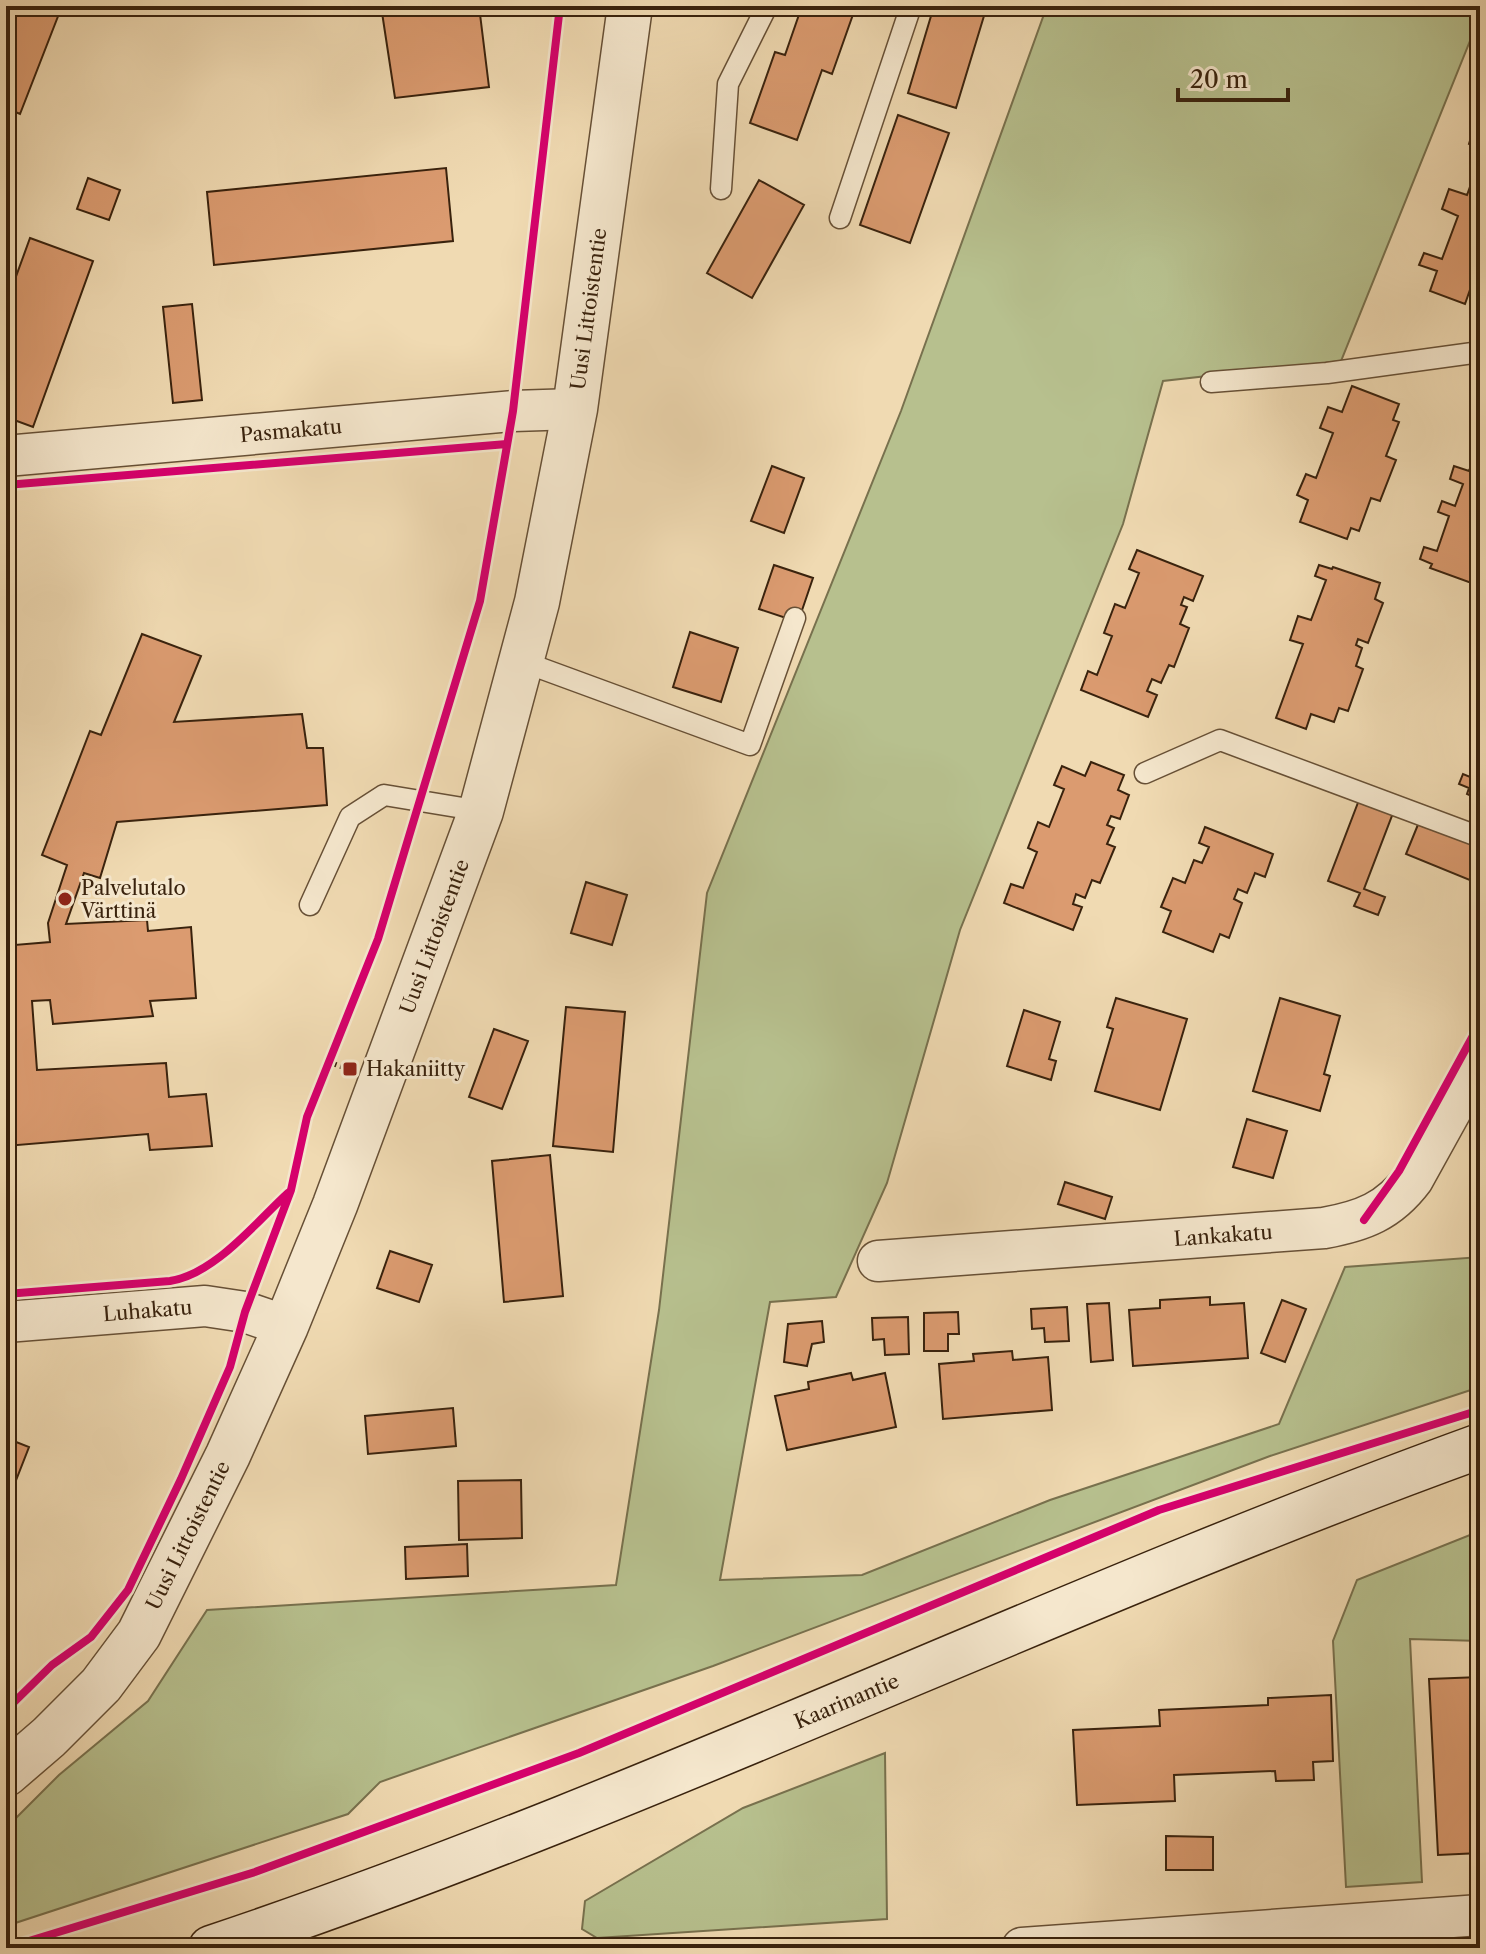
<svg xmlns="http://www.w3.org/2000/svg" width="1486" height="1954" font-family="'Libre Caslon Text',serif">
<rect width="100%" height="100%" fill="#f0dab2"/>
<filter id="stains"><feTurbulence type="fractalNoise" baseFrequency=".0025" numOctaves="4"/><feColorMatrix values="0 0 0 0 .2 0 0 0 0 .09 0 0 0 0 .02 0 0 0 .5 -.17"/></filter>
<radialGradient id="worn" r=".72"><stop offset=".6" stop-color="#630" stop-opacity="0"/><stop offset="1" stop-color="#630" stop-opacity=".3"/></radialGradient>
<path fill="#b7c08e" stroke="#78714e" stroke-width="2" d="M1047 6H1480V16L1341 361 1163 381 1123 524 960 930 887 1183 836 1297 770 1302 720 1580 862 1575 1050 1500 1279 1424 1345 1267 1480 1257V1387L1270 1456 713 1666 380 1782 348 1814 6 1926V1828L59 1775 148 1701 207 1610 616 1585 659 1310 707 893 901 411Z
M1480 1531V1641L1410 1639 1422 1882 1346 1887 1333 1641 1357 1580Z
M885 1753 887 1919 597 1938 582 1929 585 1901 743 1808Z"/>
<path fill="#db9b70" stroke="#39220d" stroke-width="2" d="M6 6H62L20 114 6 108Z
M381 6H479L489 87 395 98Z
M712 6H748L747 12Z
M802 6H856L832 74 822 70 797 140 750 123 775 52 785 55Z
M934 6H987L956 108 908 93Z
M898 115 949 133 910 243 860 225Z
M1472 134 1480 137V148L1469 144Z
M1480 159V287L1472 284 1465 304 1430 291 1437 271 1419 265 1424 253 1442 259 1458 216 1442 209 1449 189 1467 195Z
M446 168 453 241 214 265 207 192Z
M88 178 120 190 109 220 77 209Z
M759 180 804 205 752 298 707 273Z
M6 181 14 184 6 207Z
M30 238 93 261 33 427 6 417V304Z
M192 304 202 400 173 403 163 307Z
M1352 386 1399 404 1393 420 1399 422 1386 456 1396 460 1380 501 1371 498 1359 531 1351 528 1347 539 1300 522 1308 500 1297 495 1306 474 1316 478 1333 433 1320 428 1328 407 1342 412Z
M1480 440V578L1477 585 1430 568 1432 564 1420 559 1424 547 1437 551 1449 516 1438 512 1442 501 1455 506 1463 484 1450 479 1454 466 1469 471Z
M772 466 804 478 784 533 751 521Z
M1137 550 1203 576 1193 601 1184 597 1181 605 1187 607 1180 624 1189 628 1174 667 1169 665 1161 683 1152 679 1147 691 1157 695 1148 717 1081 690 1088 671 1097 675 1112 636 1104 633 1115 604 1125 608 1139 573 1129 569Z
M774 565 813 578 798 622 759 609Z
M1319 565 1332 569 1333 567 1380 583 1375 599 1383 603 1368 643 1358 639 1356 645 1362 648 1356 666 1363 669 1348 711 1339 708 1334 722 1311 714 1306 729 1276 718 1303 644 1290 640 1298 616 1311 620 1326 580 1315 576Z
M690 632 738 648 721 702 673 687Z
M142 634 201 656 174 722 302 714 307 748H323L327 805 117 822 100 878 84 873 66 924 147 920 148 931 191 927 196 998 150 1001 153 1016 53 1024 50 1000 32 1001 37 1070 166 1063 169 1097 206 1094 212 1146 150 1150 148 1134 6 1146V858L15 857V945L50 942 48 923 67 865 42 855 90 731 101 735Z
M1091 762 1124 775 1118 790 1129 795 1120 819 1111 816 1107 825 1114 828 1107 844 1115 847 1100 883 1092 880 1085 898 1076 894 1073 904 1082 907 1073 930 1004 903 1011 884 1023 888 1037 852 1028 848 1038 822 1049 827 1064 789 1054 785 1062 766 1085 776Z
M1480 765V800L1467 794 1469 788 1459 784 1463 774 1475 779Z
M1359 800 1393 813 1364 889 1385 897 1378 915 1354 906 1360 893 1328 881Z
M1419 822 1480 847V875L1477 883 1406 854Z
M1205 827 1273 854 1265 877 1255 873 1247 893 1238 889 1234 899 1242 903 1229 938 1220 934 1213 952 1163 932 1171 911 1161 907 1173 878 1185 883 1194 860 1202 863 1209 847 1199 843Z
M586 882 627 895 612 945 571 933Z
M1116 998 1187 1019 1160 1110 1095 1091 1113 1029 1107 1027Z
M1280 998 1340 1016 1324 1074 1330 1076 1320 1111 1253 1091Z
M566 1007 625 1012 613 1152 553 1146Z
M1024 1010 1060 1022 1049 1059 1056 1061 1051 1080 1007 1066Z
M494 1029 528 1041 502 1109 469 1097Z
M1247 1119 1287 1131 1273 1178 1233 1167Z
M550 1155 563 1296 504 1302 492 1161Z
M1065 1182 1112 1197 1105 1219 1058 1204Z
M390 1251 432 1265 419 1302 377 1288Z
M1210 1297V1305L1244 1303 1248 1358 1133 1366 1129 1310 1160 1308V1300Z
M1282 1300 1306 1309 1285 1362 1261 1353Z
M1109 1303 1113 1360 1091 1362 1087 1304Z
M1067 1307 1069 1341 1045 1342 1044 1328 1032 1329 1031 1309Z
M958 1312 959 1334H948V1351H924V1313Z
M908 1317 909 1354 885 1355 884 1339 873 1340 872 1318Z
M822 1321 824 1342 812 1344 807 1366 784 1362 788 1324Z
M1012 1351 1013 1360 1048 1357 1052 1410 943 1419 939 1364 974 1361 973 1354Z
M851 1373 853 1380 885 1373 896 1427 787 1450 775 1396 809 1389 808 1382Z
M453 1408 456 1446 368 1454 365 1416Z
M6 1438 29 1447 6 1506Z
M521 1480 522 1538 459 1540 458 1481Z
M467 1544 468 1576 406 1579 405 1547Z
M1480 1677V1853L1438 1855 1429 1679Z
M1331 1695 1333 1761 1313 1762 1314 1780 1276 1781 1275 1771 1174 1775 1175 1801 1077 1805 1073 1730 1160 1726 1159 1710 1268 1705V1698Z
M1166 1836 1213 1837V1870H1166Z"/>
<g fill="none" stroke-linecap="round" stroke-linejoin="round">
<defs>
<path id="service" d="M721 189 728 84 767 6
M840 218 911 6
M1211 382 1327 373 1480 352
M521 661 750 745 795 618
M1145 773 1220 740 1480 837
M310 905 350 817 384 795 481 811"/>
<g id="minor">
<path id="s1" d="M6 456 513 411 575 409"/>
<path id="s2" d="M878 1261 1324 1228C1363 1221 1389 1211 1413 1179L1480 1058"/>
<path id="s3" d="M6 1322 205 1306 245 1312 286 1326"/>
<path d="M1022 1948 1480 1915"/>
</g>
<g id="tertiary">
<path id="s4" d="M6 1774 49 1737 101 1685 139 1634 228 1455 286 1326 335 1205 481 811 537 602 575 409 630 6"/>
</g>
<g id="secondary">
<path id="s5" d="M211 1948C643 1804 1052 1601 1480 1446"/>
</g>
</defs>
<use href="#service" stroke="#675036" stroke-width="23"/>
<use href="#minor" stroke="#675036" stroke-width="43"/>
<use href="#tertiary" stroke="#675036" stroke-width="47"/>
<use href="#secondary" stroke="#39220d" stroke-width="47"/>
<path stroke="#39220d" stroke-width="5" stroke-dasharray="2 4" stroke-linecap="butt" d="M329 1062 345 1068"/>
<use href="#service" stroke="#f5e7cd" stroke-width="20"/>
<use href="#minor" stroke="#f5e7cd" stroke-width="40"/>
<use href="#tertiary" stroke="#f5e7cd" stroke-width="44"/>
<use href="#secondary" stroke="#f5e7cd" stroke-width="44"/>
<defs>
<path id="cycleway" d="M6 485 507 444
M1364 1220 1399 1171 1480 1023
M6 1294 170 1281C215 1274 255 1223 288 1193
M6 1710 52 1665 91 1637 128 1590 181 1479 230 1367 245 1312 291 1190 307 1117 378 939 480 601 513 411 560 6
M6 1948 255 1872 579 1753 1159 1510 1480 1410"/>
</defs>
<use href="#cycleway" stroke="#f5e7cd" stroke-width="13"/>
<use href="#cycleway" stroke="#d6006c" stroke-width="8"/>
</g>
<g fill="#8f2418" stroke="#f5e7cd" stroke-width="3">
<circle cx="65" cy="899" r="8"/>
<rect x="342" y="1061" width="16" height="16" rx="4"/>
</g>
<g text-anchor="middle" stroke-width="6" stroke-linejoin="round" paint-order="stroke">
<g font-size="20" fill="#39220d" stroke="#f5e7cd">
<text dy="7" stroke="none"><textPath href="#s4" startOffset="1600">Uusi Littoistentie</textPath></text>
<text dy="7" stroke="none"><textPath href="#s1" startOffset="286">Pasmakatu</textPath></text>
<text dy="7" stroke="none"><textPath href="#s4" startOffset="952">Uusi Littoistentie</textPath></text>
<text dy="7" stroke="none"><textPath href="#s2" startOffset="346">Lankakatu</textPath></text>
<text dy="7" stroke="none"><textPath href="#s3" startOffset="142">Luhakatu</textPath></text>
<text dy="7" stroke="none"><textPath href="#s4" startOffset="304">Uusi Littoistentie</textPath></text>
<text dy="7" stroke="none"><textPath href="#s5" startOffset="682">Kaarinantie</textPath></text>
</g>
<g font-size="20" fill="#39220d" stroke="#f5e7cd" text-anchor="start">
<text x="81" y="895">Palvelutalo<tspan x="81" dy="23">Värttinä</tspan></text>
<text x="366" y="1076">Hakaniitty</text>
</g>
</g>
<rect width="1486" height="1954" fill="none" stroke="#f0dab2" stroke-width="32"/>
<rect x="8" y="8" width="1470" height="1938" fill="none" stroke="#39220d" stroke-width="4"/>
<rect x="16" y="16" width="1454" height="1922" fill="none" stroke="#39220d" stroke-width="2"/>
<path d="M1178 88v12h110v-12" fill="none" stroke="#39220d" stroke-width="4"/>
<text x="1190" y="88" font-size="24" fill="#39220d" stroke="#f5e7cd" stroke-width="6" paint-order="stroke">20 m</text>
<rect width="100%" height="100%" filter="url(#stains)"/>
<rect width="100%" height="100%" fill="url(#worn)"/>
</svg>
